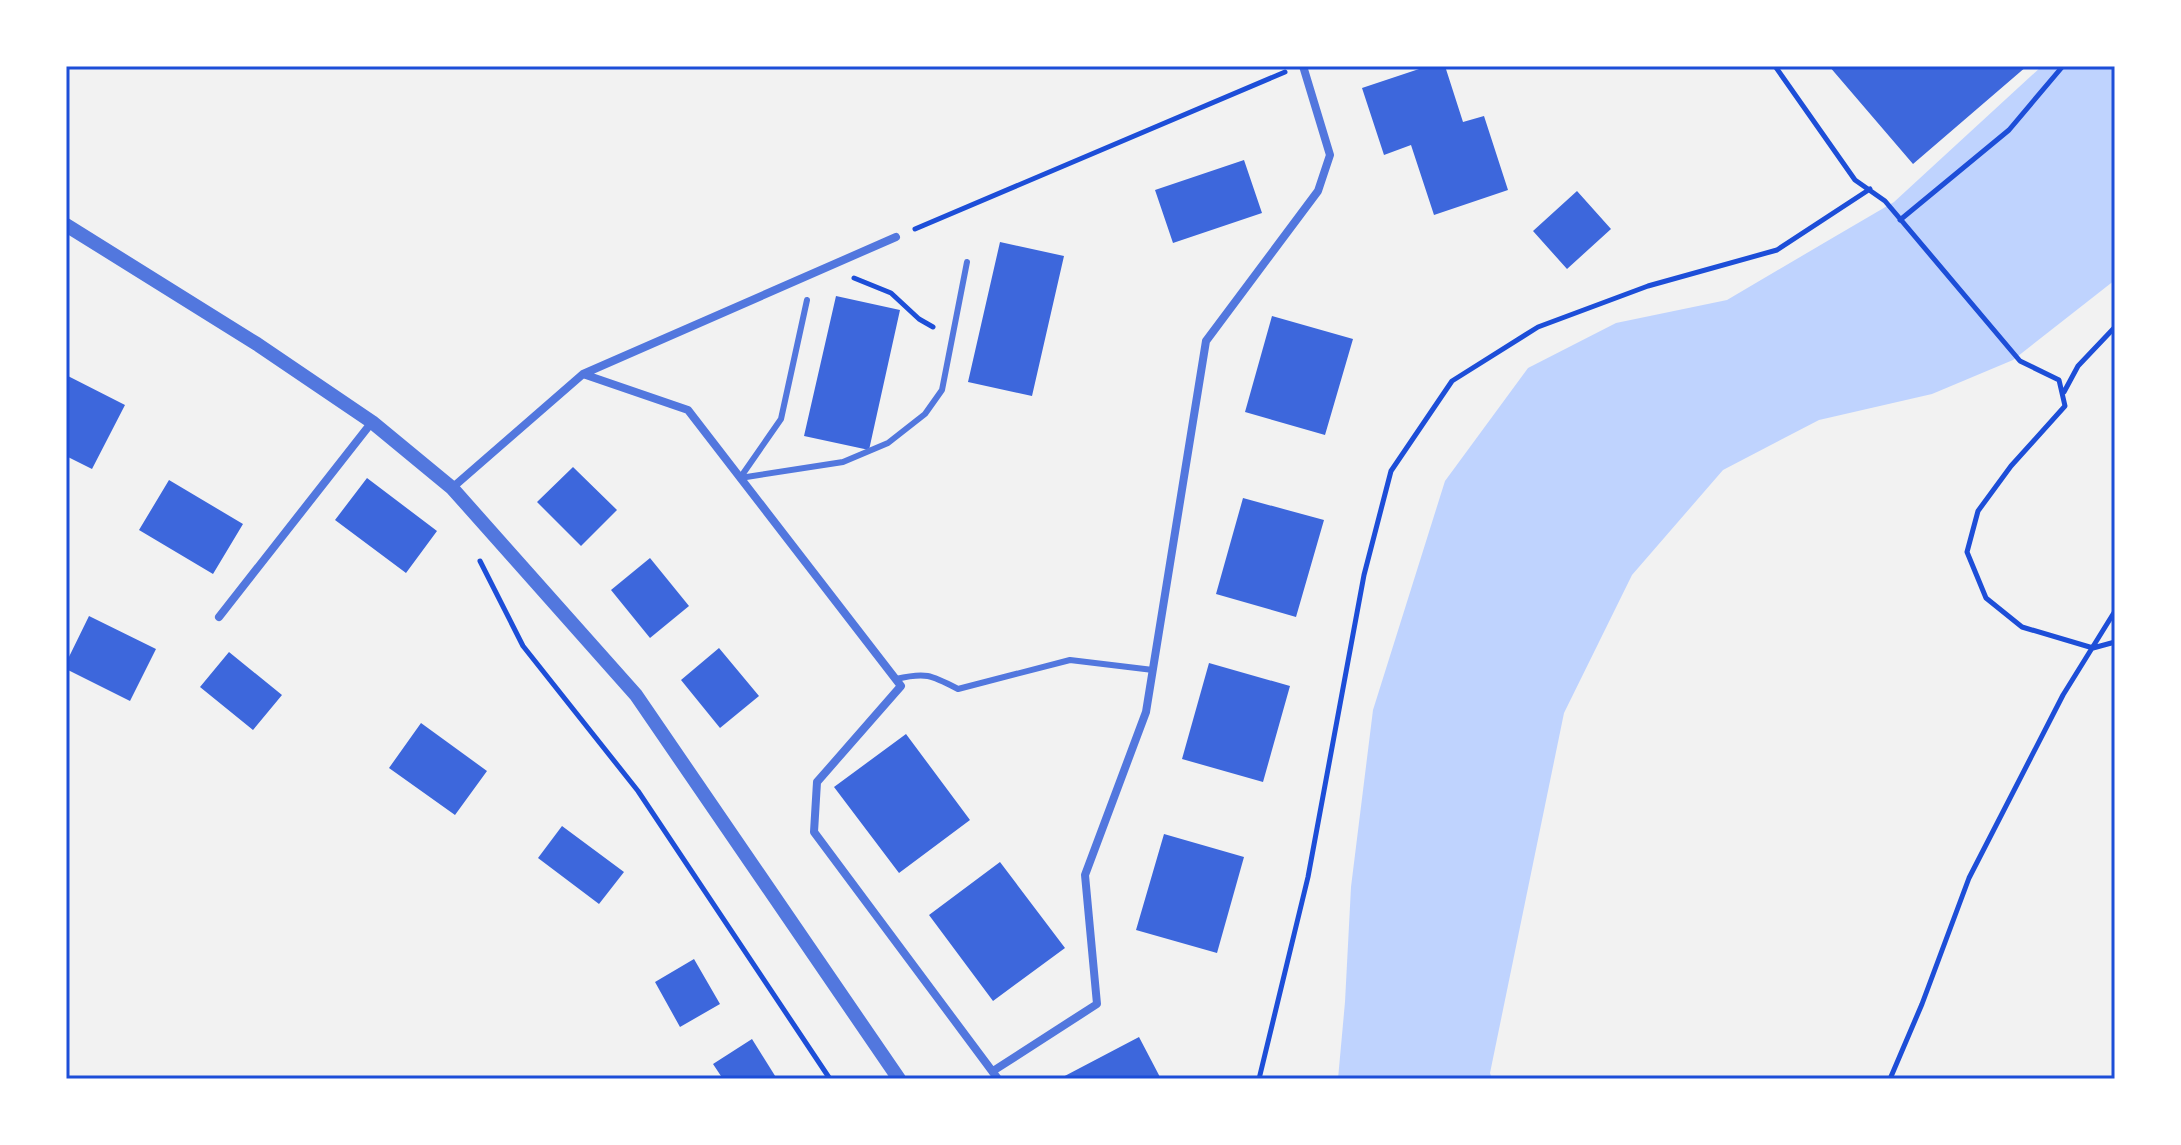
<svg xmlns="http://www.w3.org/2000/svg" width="2181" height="1145" font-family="Barlow,sans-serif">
<rect width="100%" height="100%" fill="#f2f2f2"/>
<path fill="#bfd3fe" d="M2042 66H2115V280L2013 360 1932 394 1819 420 1723 470 1632 575 1564 713 1490 1073 1492 1079H1338L1345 1002 1351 887 1373 710 1445 481 1528 368 1616 323 1727 300 1829 240 1894 202Z"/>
<path fill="#3d67dc" d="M1428 66H1445L1463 122 1484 116 1508 190 1434 215 1411 145 1384 155 1362 88Z
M1829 66H2027L1913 164Z
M1244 160 1262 213 1173 243 1155 190Z
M1577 191 1611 229 1567 269 1533 231Z
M1000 242 1064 256 1032 396 968 382Z
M836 296 900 310 869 450 804 436Z
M1272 316 1353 339 1325 435 1245 412Z
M66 375 125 405 92 469 66 456Z
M573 467 617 510 581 546 537 502Z
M367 478 437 531 406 573 335 520Z
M169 480 243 524 213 574 139 530Z
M1243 498 1324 520 1296 617 1216 594Z
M650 558 689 606 650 638 611 590Z
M89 616 156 649 130 701 66 669V663Z
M719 648 759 696 720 728 681 680Z
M229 652 282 695 253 730 200 687Z
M1209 663 1290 686 1263 782 1182 759Z
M421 723 487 771 455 815 389 768Z
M906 734 970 820 899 873 834 787Z
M562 826 624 872 599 904 538 858Z
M1164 834 1244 857 1217 953 1136 930Z
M1000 862 1065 948 993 1001 929 915Z
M694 959 720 1004 680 1027 655 982Z
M1139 1037 1161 1079H1059Z
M752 1039 777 1079H723L713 1064Z"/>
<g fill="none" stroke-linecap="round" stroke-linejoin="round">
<path stroke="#1d4ed8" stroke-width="5" d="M1775 66 1855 180 1885 201 2020 361 2059 380 2065 406 2011 466 1978 511 1967 552 1986 598 2022 627 2093 648 2115 642
M1900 220 2009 130 2063 66
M915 229 1285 72
M854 278 891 293 919 319 933 327
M2064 392 2078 366 2115 327
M480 561 523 646 638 791 830 1079
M1259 1079 1308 877 1364 575 1391 471 1452 381 1538 327 1648 286 1777 250 1870 189
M1890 1079 1922 1004 1969 878 2063 695 2115 611"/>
<path stroke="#5277de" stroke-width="6" d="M740 478 843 462 888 443 925 414 942 390 967 262
M740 478 781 419 807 300
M896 679C926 672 931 675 958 689L1070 660 1153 670"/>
<path stroke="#5277de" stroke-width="8" d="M583 374 688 410 901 686 817 782 814 832 998 1079
M452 488 583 374 896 237
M219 617 372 422
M993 1071 1097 1004 1085 875 1146 712 1206 341 1318 191 1330 155 1303 66"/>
<path stroke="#5277de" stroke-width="14" d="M66 225 257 344 372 422 452 488 636 695 899 1079"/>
</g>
<rect width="2181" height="1145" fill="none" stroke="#ffffff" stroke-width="136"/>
<rect x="68" y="68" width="2045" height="1009" fill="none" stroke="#1d4ed8" stroke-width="3"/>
</svg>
